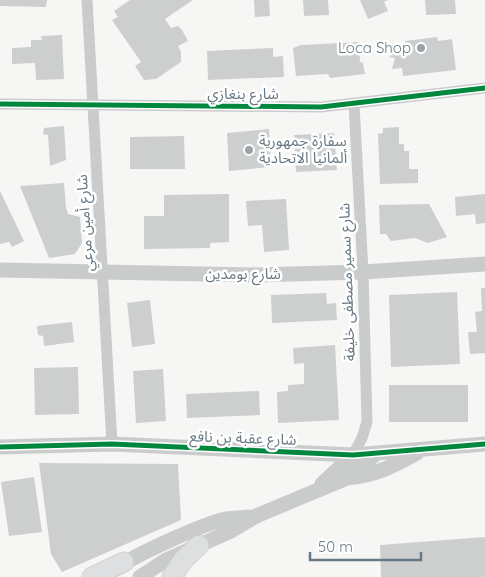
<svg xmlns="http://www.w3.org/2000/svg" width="485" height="577" font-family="Quicksand,'Noto Sans Arabic',sans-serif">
<rect width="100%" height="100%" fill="#f6f6f5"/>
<path fill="#cdcfcf" d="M0 0H47L46 7 0 6Z
M130 0H193L165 19 171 28 178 26 182 30 188 41 178 46 181 52V62L156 79 144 80 135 66 141 62 112 20 118 17 114 11Z
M254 0H269L270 16 255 17Z
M303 0H328L329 15 304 16Z
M360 0H388L384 2 388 11 368 19Z
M425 0H455L456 14 426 15Z
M62 35 64 79 36 80 35 63 12 64V48L31 47V40H42L41 36Z
M437 37 438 41 452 39 456 70 403 76 402 68 392 69 395 58 390 57 389 46 405 44V41Z
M359 42 360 62 363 63 365 74 330 78 328 74 296 76 293 48 301 45Z
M273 48V57L283 56 284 77 208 80 207 51Z
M64 126 66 160 50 166 48 135 43 134 44 128Z
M399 127V144H404V151H409V169H418V183L380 184 378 134 383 133V128Z
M269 129 271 167 229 171 227 133Z
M334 133 337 170 296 172 294 135Z
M184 136 185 169H130V137Z
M64 183 66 208 68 214 80 217 82 243 75 254 49 258 20 186Z
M0 191 24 241 12 247 9 242 0 244Z
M229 194V242L210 243V248L144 249V216H164V195Z
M485 194V223L476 224 475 214 456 216 455 197Z
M286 199 289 250 264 252 262 225 248 226 246 201Z
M429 204 447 237 428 243 415 238 391 241 386 234H380L379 205Z
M481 288H485V353L470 354 468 332H477L475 312 482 311Z
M457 292 460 364 391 367 389 295Z
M326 293 327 304 336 303 337 320 272 323 271 295Z
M150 300 155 344 132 347 127 303Z
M72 322 74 342 44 346 43 336 38 335 37 326Z
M335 345 339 420 278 423 277 392 288 391V385L304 384V363L294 364 293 348Z
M78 367 79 414 35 415 34 368Z
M163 369 166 421 136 423 133 371Z
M389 385H468V422H389Z
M259 391 260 415 187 418 186 394Z
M39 463 178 464 181 520 62 572 51 554Z
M34 477 42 532 9 536 1 482Z
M485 537V577H381L380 545Z"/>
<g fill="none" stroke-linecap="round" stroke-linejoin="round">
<defs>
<path id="primary" d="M92 577 124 562
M172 577 183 560 199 545"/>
</defs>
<use href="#primary" stroke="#d3d4d4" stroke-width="21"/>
<path stroke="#cacccc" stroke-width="11" d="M87 0 112 444
M0 104 321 107 485 88
M353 455 362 438 367 422 363 272 354 104"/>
<path stroke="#cacccc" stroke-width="15" d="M0 270 256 275 363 272 485 264
M0 447 112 444 353 455 485 444
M347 478C376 475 392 467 417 453
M322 484 353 455
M116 569C132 556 205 523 226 519 234 518 242 518 249 517
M140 577 166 560 229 532 256 516 347 478 376 454"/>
<use href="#primary" stroke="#dedfe0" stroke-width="19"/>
<defs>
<path id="cycleway" d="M0 104 321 107 485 88
M0 447 112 444 353 455 485 444"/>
</defs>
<use href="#cycleway" stroke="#fff" stroke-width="8"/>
<use href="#cycleway" stroke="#00873e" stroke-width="5"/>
</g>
<g fill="#9aa5ab" stroke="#fff" stroke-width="2">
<circle cx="421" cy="48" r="5"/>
<circle cx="249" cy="150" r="5"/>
</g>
<g text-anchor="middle" stroke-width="5" stroke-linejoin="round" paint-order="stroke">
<g font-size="15" fill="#687983" stroke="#fff" text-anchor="end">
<text x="411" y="53">Loca Shop</text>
<text x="259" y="146" text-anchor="start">سفارة جمهورية<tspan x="259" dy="17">ألمانيا الاتحادية</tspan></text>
</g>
<g font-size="15" fill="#687983" stroke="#fff">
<text x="243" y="99">شارع بنغازي</text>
<text transform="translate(85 223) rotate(-94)" y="5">شارع أمين مرعي</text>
<text x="243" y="279">شارع بومدين</text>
<text transform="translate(347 282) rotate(-92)" y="5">شارع سمير مصطفى خليفة</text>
<text transform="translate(243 438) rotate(2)" y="5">شارع عقبة بن نافع</text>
</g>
</g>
<path d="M310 552v8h111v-8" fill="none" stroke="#687983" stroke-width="2.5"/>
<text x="318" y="552" font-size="15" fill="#687983" stroke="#ffffff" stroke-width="4" paint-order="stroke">50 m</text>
</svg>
